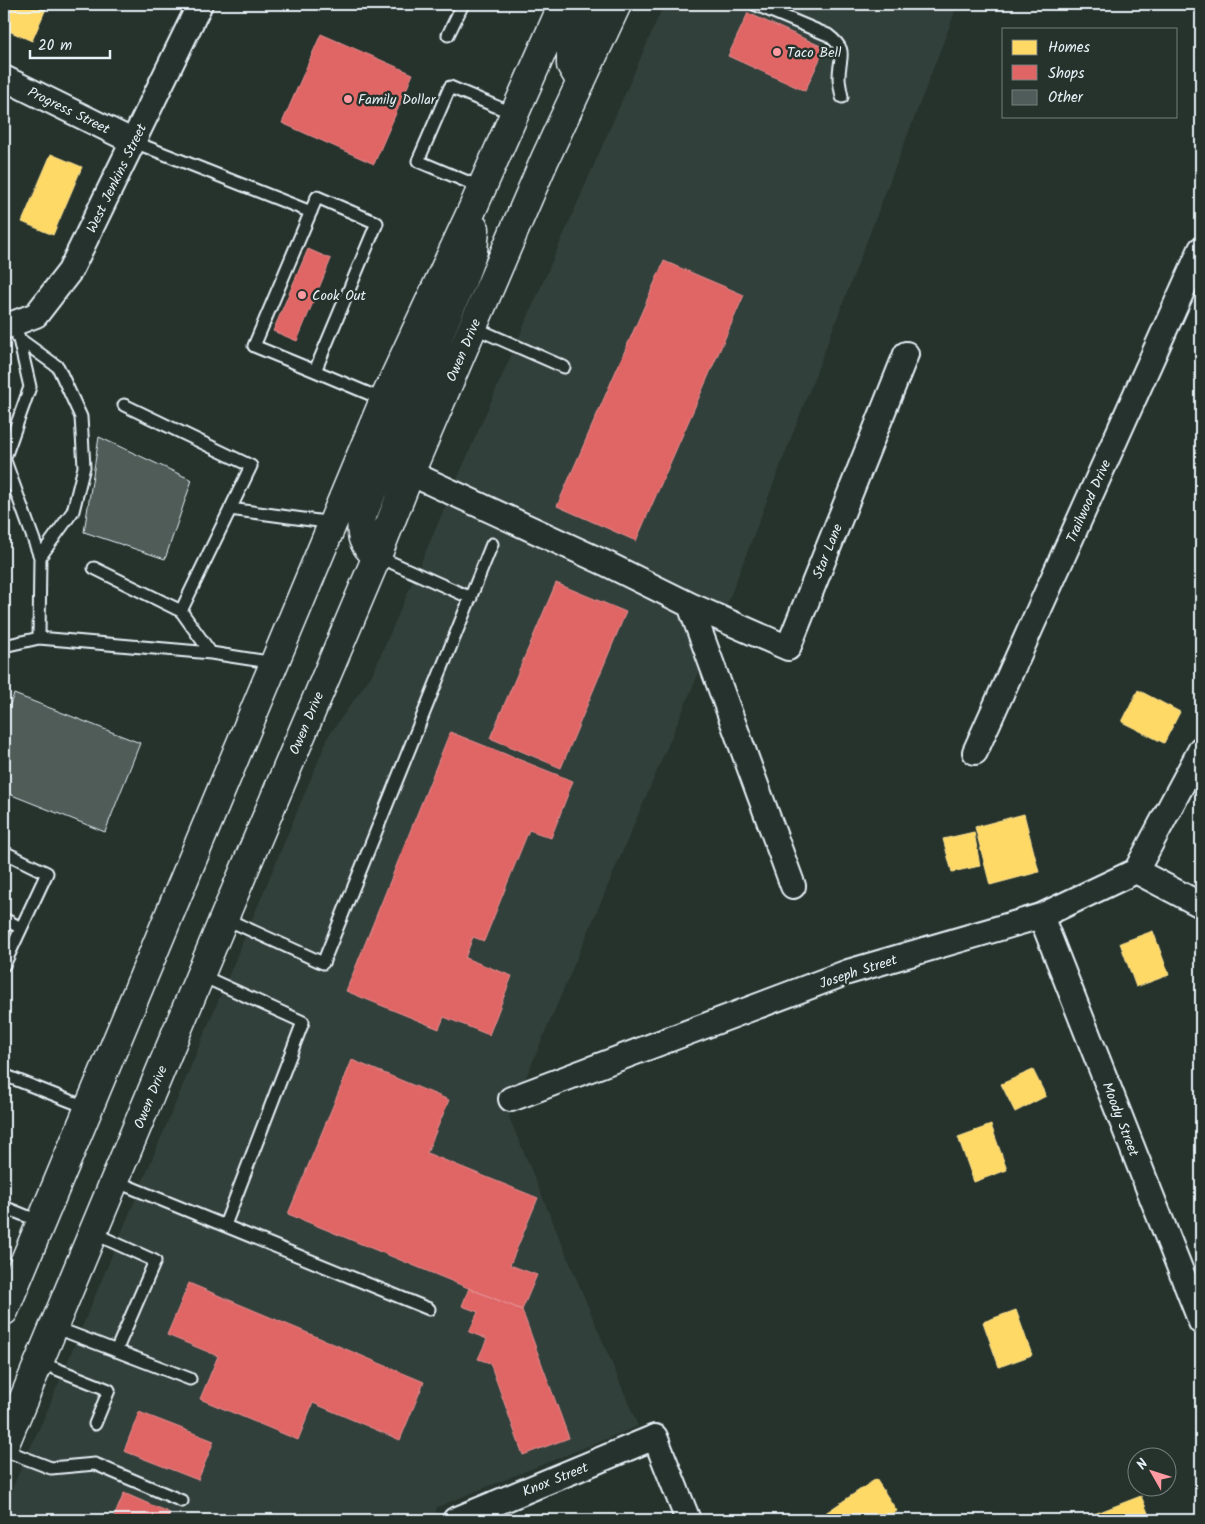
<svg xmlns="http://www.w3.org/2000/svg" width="1205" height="1524" font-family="Kalam,sans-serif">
<rect width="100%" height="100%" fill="#26332d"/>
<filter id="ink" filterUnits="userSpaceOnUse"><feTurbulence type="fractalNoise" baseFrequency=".02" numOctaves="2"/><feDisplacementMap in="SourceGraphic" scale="10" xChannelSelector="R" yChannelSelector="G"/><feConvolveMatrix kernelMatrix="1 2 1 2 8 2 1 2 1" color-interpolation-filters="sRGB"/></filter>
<g filter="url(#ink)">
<path fill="#333f3a" d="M664 4H958L718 628 509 1117 638 1426 437 1507 434 1520H4V1506L47 1411 329 735 372 675Z"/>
<path fill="#ffd966" stroke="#f8e092" d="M12 4H48L32 41 4 29V23Z
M51 154 82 167 53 235 22 222Z
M1138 690 1180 712 1164 743 1122 722Z
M1024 814 1039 872 990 885 975 827Z
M974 832 980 866 952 872 943 839Z
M1153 931 1169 975 1136 987 1120 943Z
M1033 1070 1046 1096 1015 1112 1001 1084Z
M991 1125 1007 1170 974 1182 958 1137Z
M1016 1310 1032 1355 999 1367 983 1322Z
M876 1479 897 1511 884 1520H815Z
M1141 1496 1151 1520H1100L1097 1513Z
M1097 1513 1100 1520H1078Z"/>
<path fill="#e06666" stroke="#e29092" d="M748 13 825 48 805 91 728 56Z
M321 34 413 74 374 164 282 123Z
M308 249 331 259 297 341 273 331Z
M664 261 744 295 636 541 557 506Z
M556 583 626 612 561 768 490 738Z
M450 732 573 781 551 838 529 830 484 941 473 937 465 958 512 976 489 1035 444 1017 439 1029 346 991Z
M352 1060 449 1100 427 1153 538 1198 510 1265 537 1275 522 1310 288 1214Z
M189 1283 424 1382 400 1440 313 1403 298 1440 200 1399 218 1356 167 1335Z
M469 1288 522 1310 569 1438 523 1455 490 1363 478 1359 487 1339 469 1332 478 1312 462 1306Z
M139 1412 214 1441 198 1480 124 1451Z
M124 1493 170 1513 167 1520H121L114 1517Z"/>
<path fill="#505c59" stroke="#e8f1f8" d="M99 437 192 480 165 559 84 532Z
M14 694 140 743 105 832 4 792V719Z"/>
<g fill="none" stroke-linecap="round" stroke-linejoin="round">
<defs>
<path id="lane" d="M754 4 828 35C849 51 839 56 839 77 839 84 841 91 842 97
M448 35 463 4
M134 142 311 212
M482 188 418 161 450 87 514 114
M317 197 377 223 315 371 254 346Z
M473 327 564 367
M18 338 58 367 81 417 84 467 73 511 40 557
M315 371 384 400
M4 458 40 557 39 638
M4 460 30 387 18 335
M230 509 333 523
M377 556 471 598
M94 568 181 611 251 466 124 405
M181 611 211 653 275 663
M4 646 39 638 211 653
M4 852 47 873 4 965
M224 918 323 963 492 544
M4 919 21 928
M200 975 303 1022 225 1225
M4 1075 88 1108
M115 1181 429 1309
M4 1207 41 1222
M93 1233 155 1261 116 1351
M54 1327 190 1379
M39 1362 109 1390 95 1424
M4 1450 51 1468 95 1464 182 1501"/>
<path id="street" d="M4 78 134 142
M4 327 36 315 70 271 200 4
M410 473 605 563 690 605
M975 752 1201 249
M1136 871 1201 749
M1136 871 1201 905
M793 886 690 605 788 648 906 354
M1041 916 1201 1322
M511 1099 848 972 1041 916 1136 871
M455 1520 655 1437 688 1520"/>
<path id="highway" d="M581 82 571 65V51L592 4
M377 556C362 545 360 535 362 516L463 278 473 251 475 229
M4 1311 384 400 472 210 563 4
M4 1446 224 918 377 556 410 473 545 159 617 4"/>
</defs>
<use href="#lane" stroke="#e8f1f8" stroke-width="15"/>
<use href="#street" stroke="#e8f1f8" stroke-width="28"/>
<use href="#highway" stroke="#e8f1f8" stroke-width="31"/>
<use href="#lane" stroke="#26332d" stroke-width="11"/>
<use href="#street" stroke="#26332d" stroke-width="24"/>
<use href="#highway" stroke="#26332d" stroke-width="28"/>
</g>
</g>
<g fill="#ff9aa2" stroke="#26332d" stroke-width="2">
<circle cx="777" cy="52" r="5"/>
<circle cx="348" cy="99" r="5"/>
<circle cx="302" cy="295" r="5"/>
</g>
<g text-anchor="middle" stroke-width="5" stroke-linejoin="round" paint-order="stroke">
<g font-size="14" fill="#e8f1f8" stroke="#26332d" text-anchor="start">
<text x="787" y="57">Taco Bell</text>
<text x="358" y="104">Family Dollar</text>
<text x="312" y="300">Cook Out</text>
</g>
<g font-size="14" fill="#e8f1f8" stroke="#26332d">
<text transform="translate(69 110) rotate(26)" y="5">Progress Street</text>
<text transform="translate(116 178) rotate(-64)" y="5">West Jenkins Street</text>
<text transform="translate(463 350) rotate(-67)" y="5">Owen Drive</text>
<text transform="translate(1088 501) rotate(-66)" y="5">Trailwood Drive</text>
<text transform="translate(827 551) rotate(-68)" y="5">Star Lane</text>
<text transform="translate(306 723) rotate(-67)" y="5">Owen Drive</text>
<text transform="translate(858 971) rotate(-18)" y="5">Joseph Street</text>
<text transform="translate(150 1097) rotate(-68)" y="5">Owen Drive</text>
<text transform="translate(1121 1119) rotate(69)" y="5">Moody Street</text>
<text transform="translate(555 1479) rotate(-22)" y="5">Knox Street</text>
</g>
</g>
<rect width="1205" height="1524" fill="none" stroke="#26332d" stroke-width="20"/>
<rect x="10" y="10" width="1185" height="1504" fill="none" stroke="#e8f1f8" stroke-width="2" filter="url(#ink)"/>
<rect x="1002" y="28" width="175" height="90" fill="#26332d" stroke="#747f7e"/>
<rect x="1012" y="40" width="25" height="15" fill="#ffd966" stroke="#747f7e"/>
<text x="1048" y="52" font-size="15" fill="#e8f1f8">Homes</text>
<rect x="1012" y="65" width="25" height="15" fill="#e06666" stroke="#747f7e"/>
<text x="1048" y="78" font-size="15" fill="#e8f1f8">Shops</text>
<rect x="1012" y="90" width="25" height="15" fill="#505c59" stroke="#747f7e"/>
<text x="1048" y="102" font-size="15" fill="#e8f1f8">Other</text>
<g transform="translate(1152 1472) rotate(309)"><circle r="24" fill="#26332d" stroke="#747f7e"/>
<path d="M0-4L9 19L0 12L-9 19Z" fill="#ff9aa2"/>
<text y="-8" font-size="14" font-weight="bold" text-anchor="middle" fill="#e8f1f8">N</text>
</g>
<path d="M30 50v8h80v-8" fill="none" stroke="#e8f1f8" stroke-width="2.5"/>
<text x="38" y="50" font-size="15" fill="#e8f1f8" stroke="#26332d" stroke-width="4" paint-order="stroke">20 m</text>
</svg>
